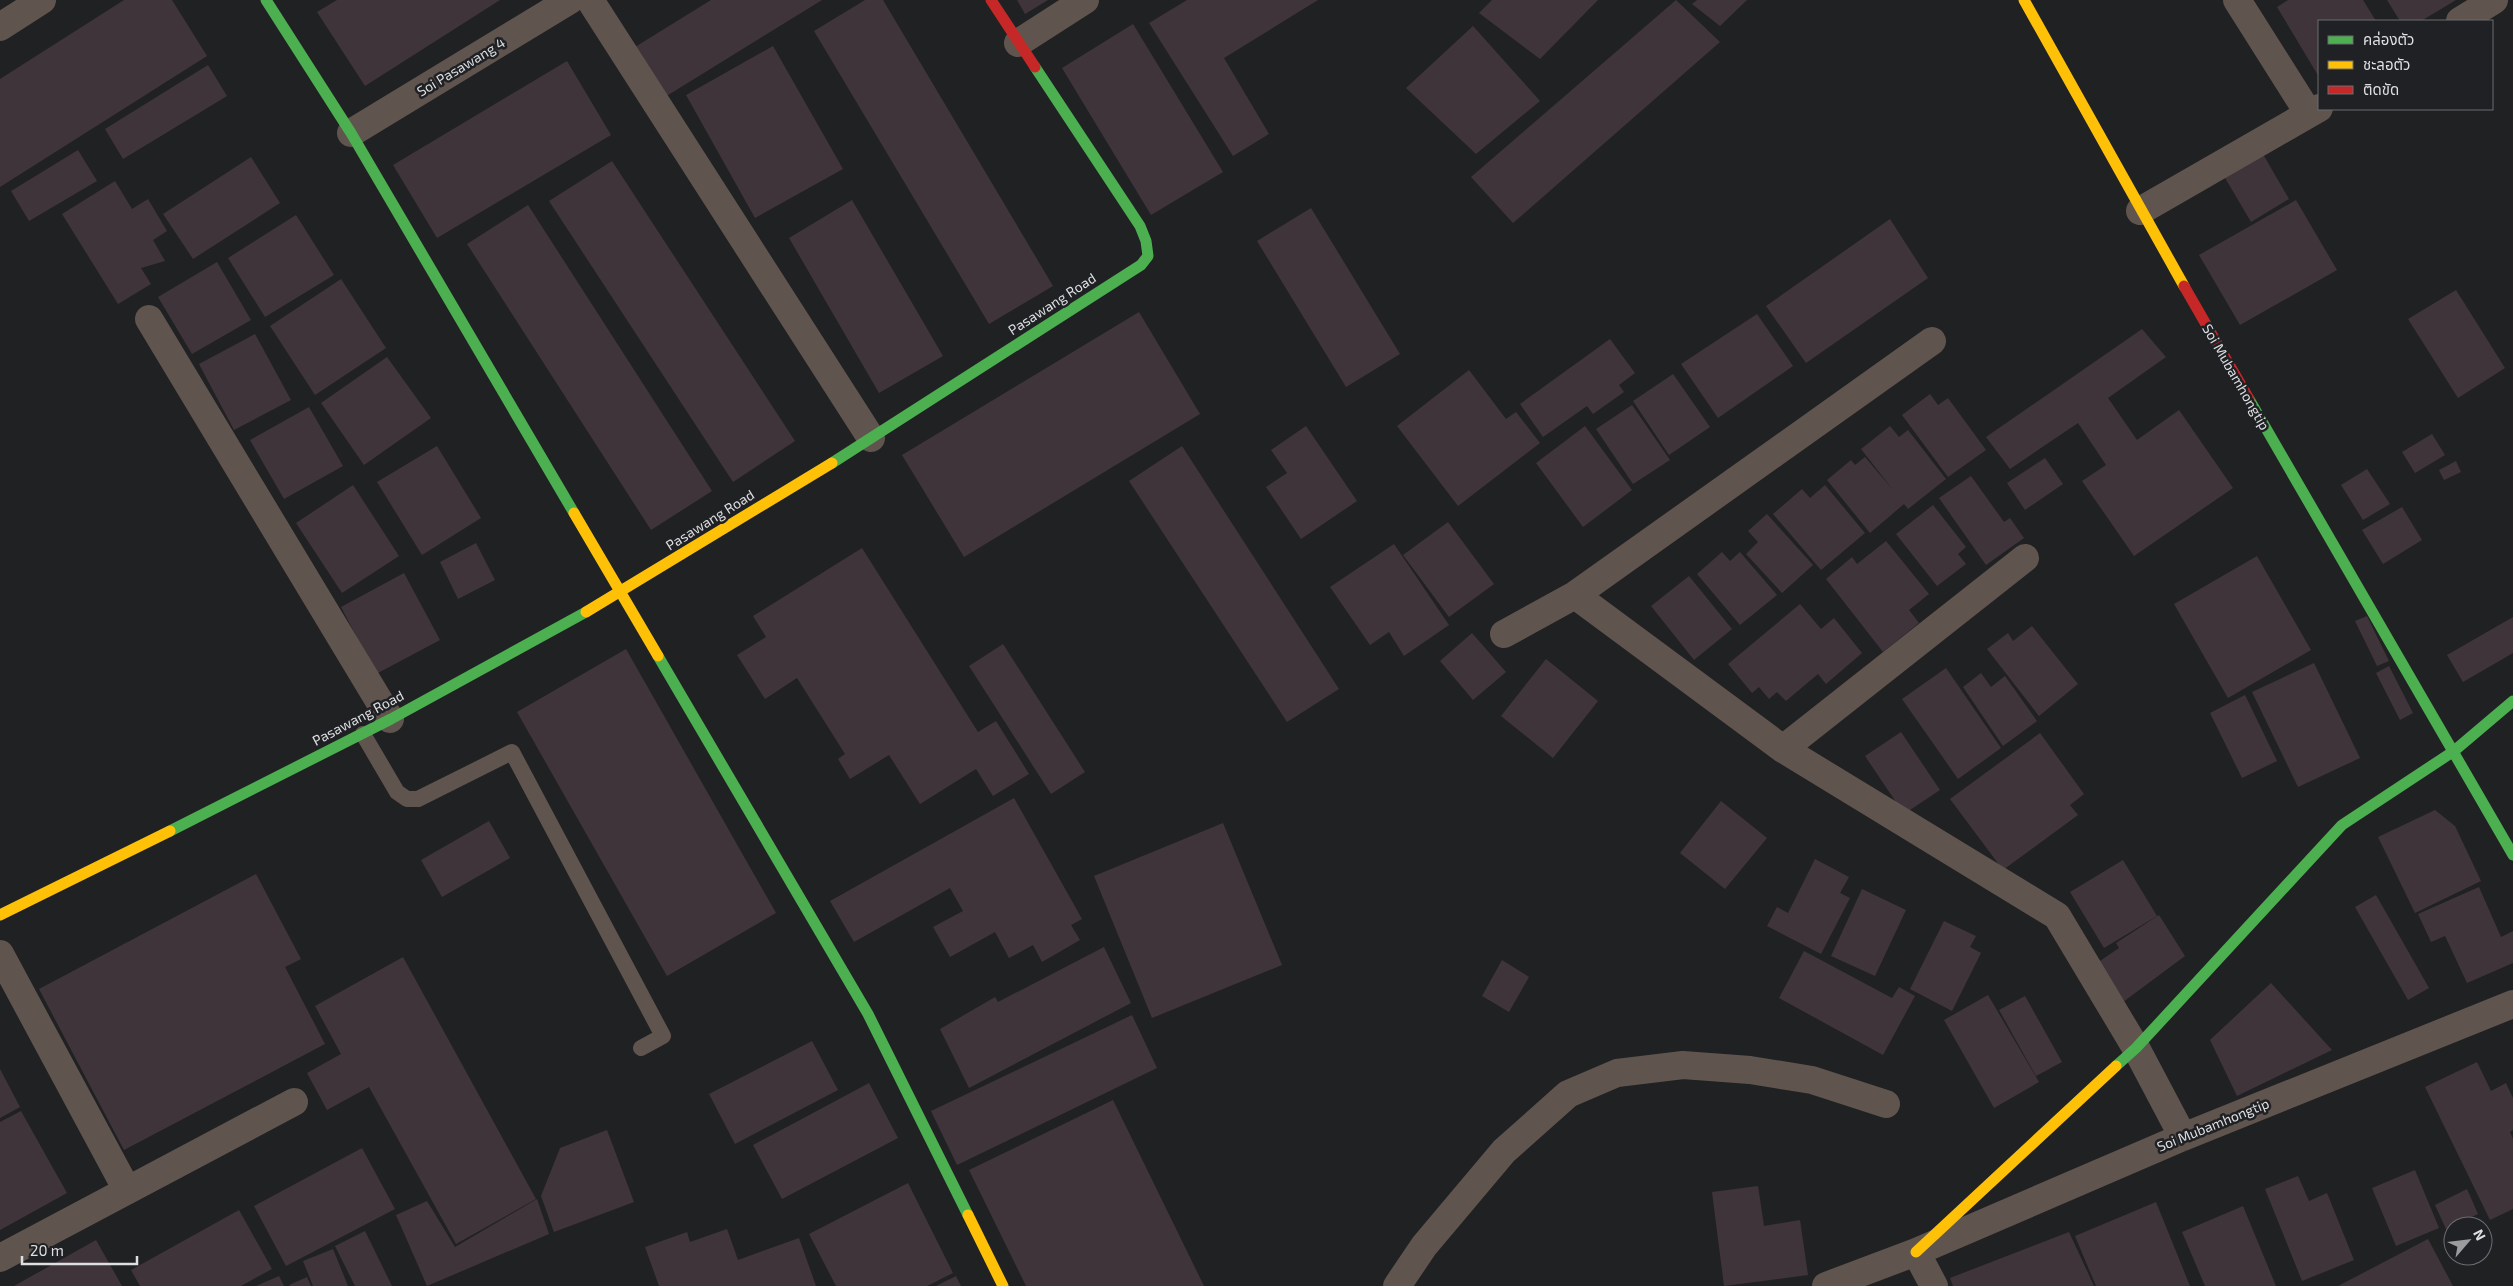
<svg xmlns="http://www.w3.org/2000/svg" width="2513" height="1286" font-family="'Exo 2','Noto Sans Thai',sans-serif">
<rect width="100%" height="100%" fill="#202123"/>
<path fill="#40343b" d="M124 0H172L207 56 0 187V79Z
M337 0H500L365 86 317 12Z
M711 0H822L665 97 635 47Z
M865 0H883L1053 286 989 324 814 31Z
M1017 0H1048L1025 14Z
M1187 0H1318L1224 58 1269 134 1233 156 1149 23Z
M1492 0H1598L1540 59 1479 13Z
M1676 0 1720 42 1513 223 1471 177Z
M1697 0H1747L1720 26 1692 4Z
M2288 0H2363L2376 21H2319V77L2277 7Z
M2387 0H2456L2421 21H2400Z
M1133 24 1223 172 1151 215 1062 68Z
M1473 26 1540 101 1476 154 1406 88Z
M773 46 843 169 755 218 686 95Z
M567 61 611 135 437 238 393 165Z
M208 65 227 96 123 159 105 129Z
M2260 149 2289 199 2251 222 2221 171Z
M78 150 97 181 29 221 11 191Z
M251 157 280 203 193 259 163 214Z
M612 161 795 441 733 482 549 201Z
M115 181 132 209 148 199 167 231 153 240 165 261 141 268 151 284 118 304 62 214Z
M852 200 943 356 879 393 789 238Z
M2296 200 2337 270 2240 325 2199 255Z
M528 205 712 491 651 530 467 244Z
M1311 208 1400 354 1346 387 1257 241Z
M296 215 334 275 265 317 228 258Z
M1890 219 1928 278 1806 363 1766 306Z
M217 262 251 320 192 354 158 297Z
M341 279 386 348 315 395 270 326Z
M2456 290 2505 368 2458 398 2408 319Z
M1139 312 1200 414 964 557 902 455Z
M1757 314 1793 366 1718 418 1681 364Z
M2142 329 2166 357 2108 398 2137 440 2179 410 2233 488 2134 556 2082 481 2106 465 2078 423 2010 469 1986 437Z
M255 334 291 400 234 430 199 364Z
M1610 339 1635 373 1619 385 1624 392 1593 414 1587 406 1543 437 1520 404Z
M387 357 431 418 364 465 321 403Z
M1469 370 1506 419 1516 412 1540 443 1458 506 1397 426Z
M1673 374 1710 427 1669 455 1633 401Z
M1930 394 1938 405 1948 398 1986 450 1948 477 1902 415Z
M1632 405 1670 460 1633 484 1596 429Z
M309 407 343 466 284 499 250 440Z
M1306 426 1357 501 1301 539 1266 487 1287 473 1271 450Z
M1585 426 1632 490 1583 527 1536 463Z
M1890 426 1899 437 1908 430 1946 479 1908 509 1904 504 1870 533 1827 480 1851 460 1855 465 1865 457 1893 490 1861 449Z
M2432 434 2445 455 2415 473 2402 452Z
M437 446 481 518 422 555 377 482Z
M1182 446 1339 689 1287 722 1129 481Z
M2045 458 2063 484 2025 510 2007 483Z
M2456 461 2461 472 2444 480 2439 470Z
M2367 469 2390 504 2363 520 2341 485Z
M1971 476 2004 522 2010 518 2024 538 1986 565 1939 498Z
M353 485 399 556 342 593 296 523Z
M1825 485 1865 533 1821 570 1773 514 1802 489 1810 498Z
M1933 505 1966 547 1958 554 1966 564 1937 586 1896 534Z
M2402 507 2422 540 2383 564 2362 530Z
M1767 514 1813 565 1782 593 1746 554 1758 542 1748 531Z
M1448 522 1494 584 1449 617 1403 555Z
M1886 541 1929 594 1909 610 1919 623 1883 652 1826 579 1852 557 1857 564Z
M476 543 495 580 458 599 440 562Z
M1394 544 1449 625 1404 656 1389 632 1370 645 1330 587Z
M862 548 978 732 996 721 1029 774 993 796 976 769 920 804 889 755 850 779 838 759 845 754 797 678 765 699 737 655 766 637 753 616Z
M1722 552 1730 561 1740 552 1777 595 1740 625 1697 574Z
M2257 556 2311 650 2228 698 2174 604Z
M404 573 440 640 376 674 341 607Z
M1689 576 1732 629 1694 660 1651 606Z
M1800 604 1821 629 1834 618 1862 653 1826 684 1818 674 1786 701 1777 692 1769 699 1759 687 1752 693 1728 664Z
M2367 616 2389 661 2377 666 2355 621Z
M2513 617V653L2463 682 2447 655Z
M2032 626 2078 684 2039 716 1987 649 2008 633 2013 641Z
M1472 633 1506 672 1473 700 1440 661Z
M1003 644 1085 772 1051 794 969 666Z
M626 649 776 913 667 976 517 712Z
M1546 659 1598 701 1553 758 1501 716Z
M2314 663 2360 758 2298 787 2252 692Z
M2389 666 2413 713 2400 720 2376 673Z
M1946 668 2001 748 1958 779 1902 699Z
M1981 673 1991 687 2005 676 2037 721 2003 746 1963 687Z
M2245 695 2277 761 2242 778 2210 713Z
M1901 732 1940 790 1904 814 1865 756Z
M2040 733 2084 794 2070 805 2078 815 2003 870 1950 799Z
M1014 798 1082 919 1071 925 1080 940 1042 962 1033 945 1009 958 995 932 950 957 933 927 963 911 950 888 854 942 830 901Z
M1721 801 1767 838 1725 889 1680 853Z
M2435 810 2455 826 2481 881 2415 913 2378 837Z
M489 821 510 858 442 897 421 860Z
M1223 823 1282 965 1152 1018 1094 876Z
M1815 859 1849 877 1840 893 1850 898 1821 954 1767 926 1777 907 1788 913Z
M2123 860 2157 916 2104 948 2070 892Z
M256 874 301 959 285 967 325 1044 124 1150 39 989Z
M2479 887 2501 937 2513 931V963L2467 983 2445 936 2431 942 2418 914Z
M1862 889 1906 910 1875 976 1831 956Z
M2376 895 2429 988 2408 1000 2355 907Z
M2159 915 2185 956 2123 1002 2097 963 2119 948 2116 943Z
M1944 921 1976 936 1970 947 1981 953 1952 1011 1910 989Z
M1104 947 1131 1003 969 1088 940 1029 995 997 998 1002Z
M1804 951 1892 998 1899 987 1915 996 1883 1055 1779 998Z
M403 957 536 1199 456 1244 369 1087 327 1110 307 1073 341 1054 315 1006Z
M1502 960 1529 977 1509 1012 1482 996Z
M2271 983 2332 1050 2237 1096 2210 1040Z
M1988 995 2039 1082 1994 1108 1944 1020Z
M2025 996 2062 1062 2036 1076 1999 1010Z
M1132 1015 1157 1068 957 1165 931 1111Z
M812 1041 838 1090 735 1144 709 1094Z
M2477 1062 2491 1091 2506 1083 2513 1098V1130L2510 1132 2513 1139V1209L2490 1220 2425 1087Z
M0 1069 20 1107 0 1118Z
M869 1083 898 1138 782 1199 753 1145Z
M1113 1100 1204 1286H1026L969 1170Z
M21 1111 67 1193 0 1230V1122Z
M607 1130 634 1202 554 1232 541 1196 560 1148Z
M362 1148 395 1209 286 1266 254 1206Z
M2415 1170 2439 1228 2396 1246 2372 1188Z
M2298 1176 2309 1201 2327 1193 2354 1260 2302 1281 2265 1189Z
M908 1183 953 1273 927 1286H836L809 1234Z
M1758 1186 1764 1226 1800 1220 1808 1275 1724 1286 1712 1192Z
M2467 1189 2478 1214 2446 1229 2435 1205Z
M537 1199 549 1234 427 1286 396 1215 427 1201 455 1247Z
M2156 1202 2190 1286H2096L2075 1236Z
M2243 1206 2276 1286H2205L2182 1232Z
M239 1210 272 1269 241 1286H140L131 1270Z
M727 1229 738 1260 799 1238 816 1286H659L645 1247 687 1232 690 1242Z
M365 1231 392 1286H355L335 1246Z
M2069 1232 2094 1286H1953L1950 1278Z
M2428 1239 2453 1286H2338Z
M96 1240 122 1286H14Z
M333 1249 348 1286H313L303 1261Z
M279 1276 284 1286H256Z
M956 1276 961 1286H936Z
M307 1277 311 1286H290L289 1285Z"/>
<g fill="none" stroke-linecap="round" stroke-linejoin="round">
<path stroke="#60544e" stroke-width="16" d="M363 734 397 792 407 799H418L512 752 663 1036 641 1048"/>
<path stroke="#60544e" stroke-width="28" d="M590 0 871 438
M2237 0 2309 114
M2460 21 2494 0
M0 27 42 0
M1018 43 1085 0
M351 133 570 0
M2140 211 2319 108
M149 319 390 719
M1575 595 1783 749 2057 916 2136 1048 2183 1137
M1504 634 1575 595 1932 341
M1783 749 2025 558
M0 954 127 1190
M1916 1252 1934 1286
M0 1258 294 1102
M1397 1286 1424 1246 1504 1151 1568 1094 1617 1073 1683 1065 1750 1070 1812 1080 1886 1104
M1826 1286 1916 1252 2183 1137 2513 1004"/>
<path stroke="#4caf50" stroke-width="11" d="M266 0 351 133 574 513
M2249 399 2513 855
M832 463 1141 265 1148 256 1146 241 1140 226 1035 67
M658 656 868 1014 968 1215
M170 831 391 719 586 612
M2116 1066 2136 1048 2342 825 2454 751 2513 701"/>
<path stroke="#ffc107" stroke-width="11" d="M2024 0 2184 286
M574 513 658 656
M586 612 832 463
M0 915 170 831
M968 1215 1003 1286
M1916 1252 2116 1066"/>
<path stroke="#c62828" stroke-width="11" d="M991 0 1035 67
M2184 286 2249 399"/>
</g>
<g text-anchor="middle" stroke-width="5" stroke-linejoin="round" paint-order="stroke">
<g font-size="14" fill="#dedfe1" stroke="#1f2124">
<text transform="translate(461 67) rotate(-31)" y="5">Soi Pasawang 4</text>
<text transform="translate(1052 304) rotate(-33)" y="5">Pasawang Road</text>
<text transform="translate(2236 377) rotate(60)" y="5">Soi Mubamhongtip</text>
<text transform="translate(710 520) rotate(-32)" y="5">Pasawang Road</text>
<text transform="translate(358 718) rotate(-28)" y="5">Pasawang Road</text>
<text transform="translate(2213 1125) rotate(-22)" y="5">Soi Mubamhongtip</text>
</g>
</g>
<rect x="2318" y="20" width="175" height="90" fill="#1f2124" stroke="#6b6d70"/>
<rect x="2328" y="36" width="25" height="8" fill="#4caf50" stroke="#6b6d70"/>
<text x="2363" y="45" font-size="15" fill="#dedfe1">คล่องตัว</text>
<rect x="2328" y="61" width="25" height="8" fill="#ffc107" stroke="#6b6d70"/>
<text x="2363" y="70" font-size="15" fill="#dedfe1">ชะลอตัว</text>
<rect x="2328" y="86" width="25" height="8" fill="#c62828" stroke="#6b6d70"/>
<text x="2363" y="95" font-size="15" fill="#dedfe1">ติดขัด</text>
<g transform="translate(2468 1241) rotate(62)"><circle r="24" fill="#1f2124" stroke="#6b6d70"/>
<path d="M0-4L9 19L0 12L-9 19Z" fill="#9c9c9e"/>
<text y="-8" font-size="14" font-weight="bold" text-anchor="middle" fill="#dedfe1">N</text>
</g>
<path d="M22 1256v8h115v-8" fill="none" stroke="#dedfe1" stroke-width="2.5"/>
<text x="30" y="1256" font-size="15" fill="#dedfe1" stroke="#1f2124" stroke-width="4" paint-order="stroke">20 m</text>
</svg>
